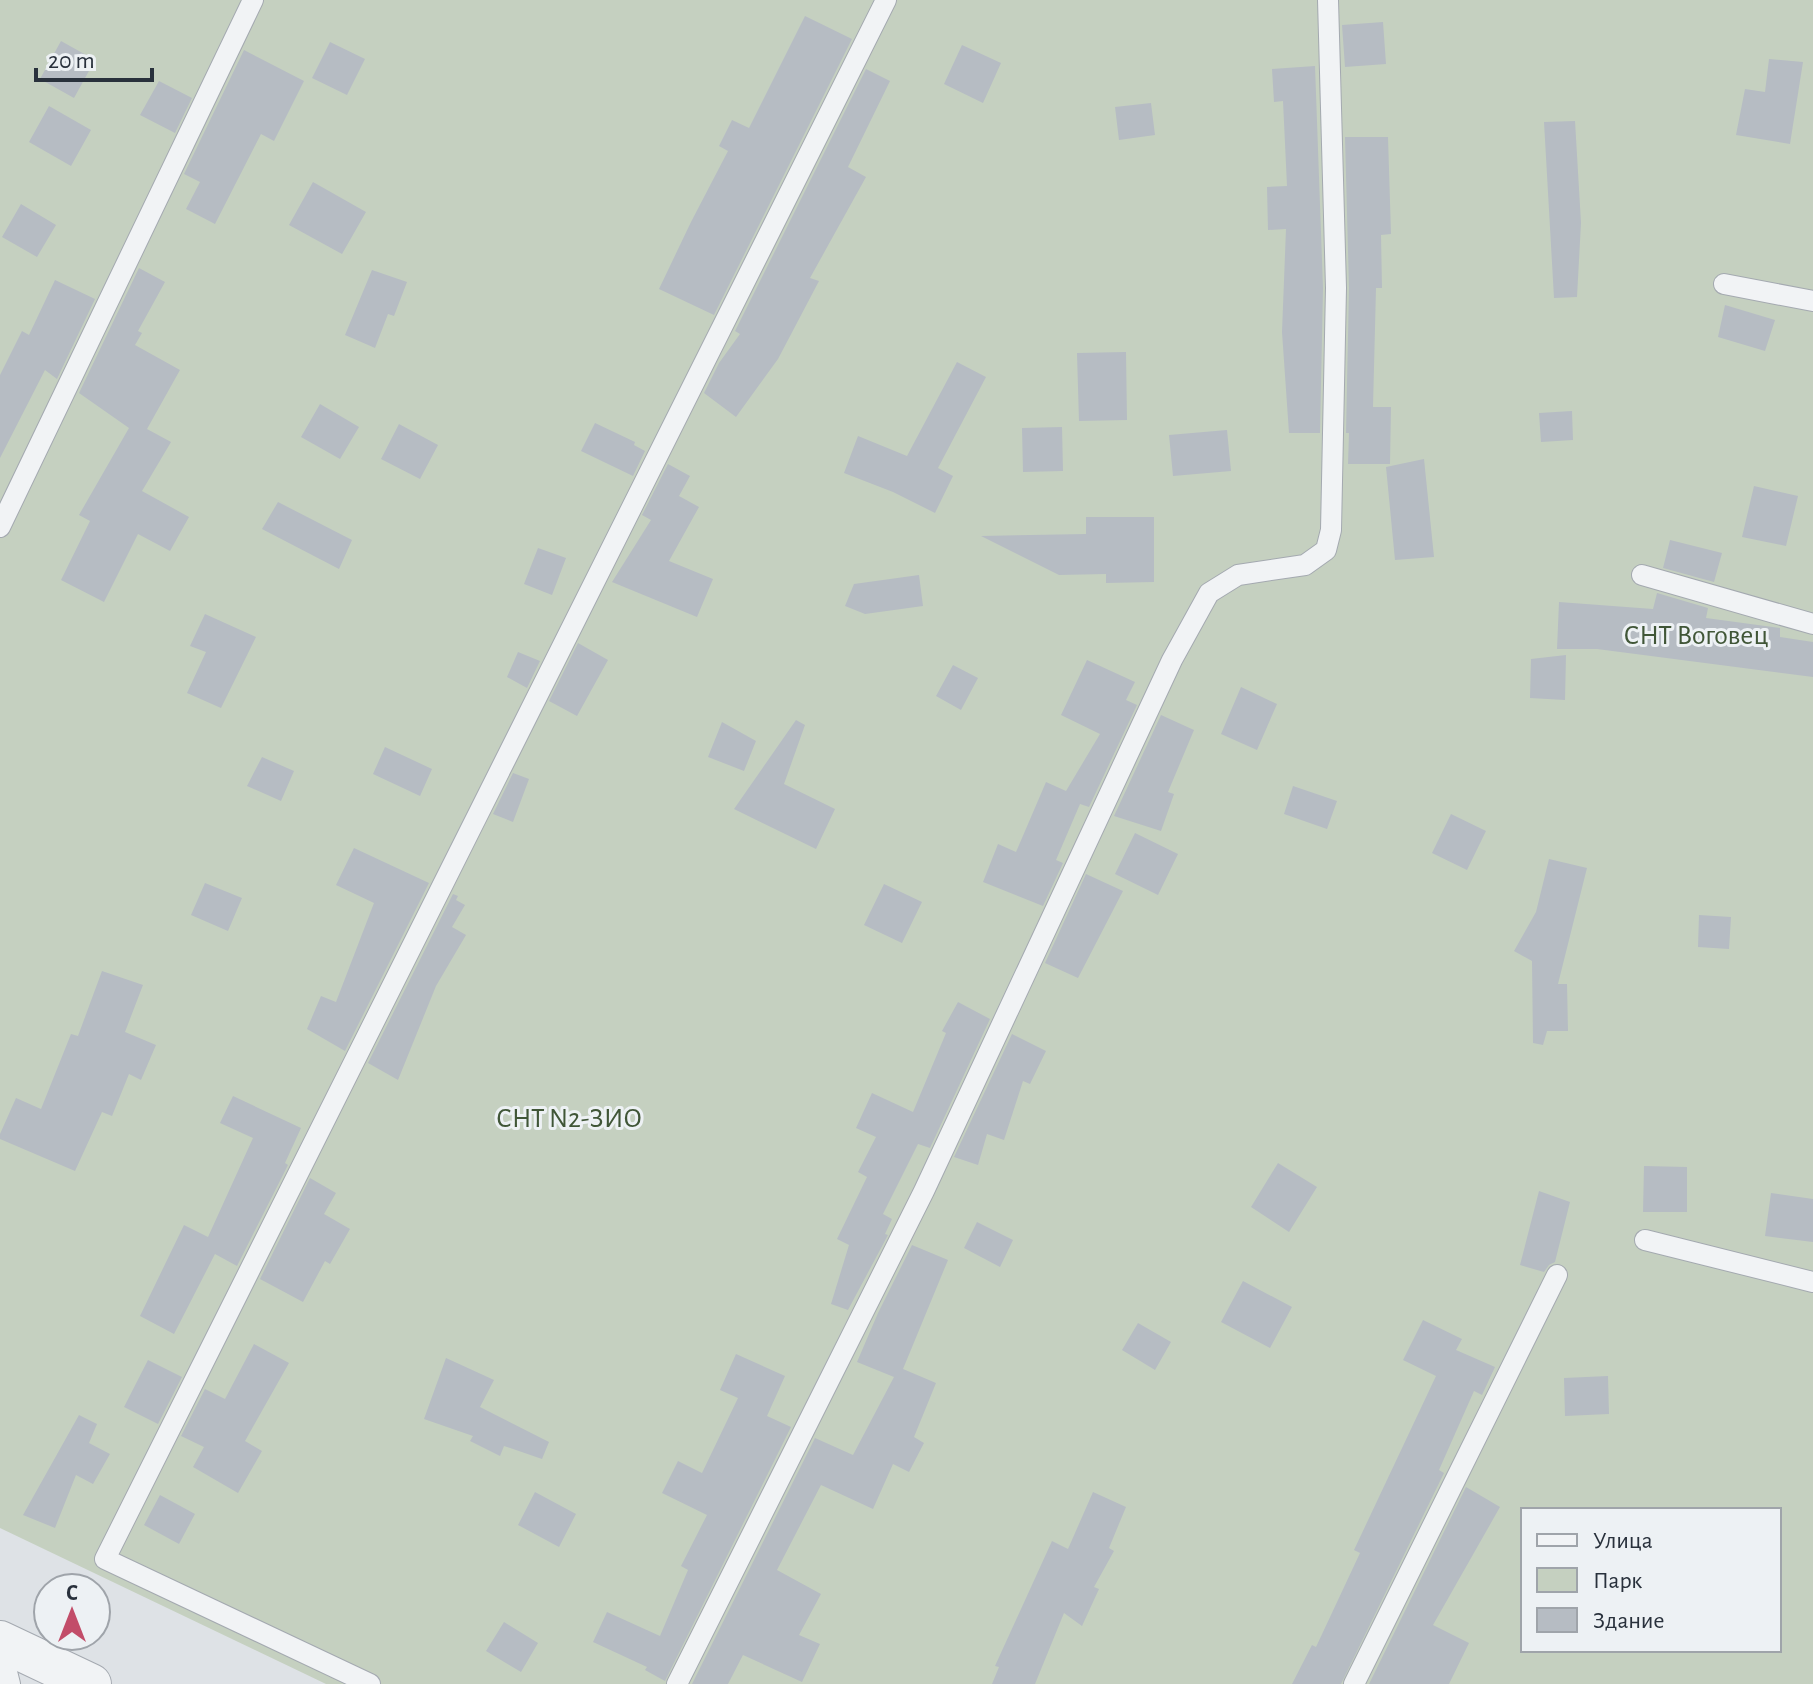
<svg xmlns="http://www.w3.org/2000/svg" width="1813" height="1684" font-family="'Alegreya Sans',sans-serif">
<rect width="100%" height="100%" fill="#dee2e6"/>
<path fill="#c5d0c0" fill-rule="evenodd" d="M0 0H1813V1684H326L0 1528ZM1523 1510H1779V1650H1523Z"/>
<path fill="#b6bcc3" d="M805 16 852 39 714 315 659 289 691 222 728 151 719 146 732 120 749 128Z
M1383 22 1386 64 1345 67 1342 25Z
M61 41 95 60 74 98 40 79Z
M330 42 365 59 347 95 312 78Z
M962 45 1001 63 983 103 944 84Z
M244 50 304 81 274 141 261 134 215 224 186 209 200 182 184 174Z
M1769 59 1803 62 1790 144 1736 135 1745 89 1765 92Z
M1315 66 1323 288 1320 433H1289L1282 332 1286 229 1268 230 1267 187 1287 186 1283 101 1274 102 1272 69Z
M866 69 890 81 848 167 866 177 810 278 819 281 778 359 736 417 704 393 719 363 740 334 735 331Z
M159 81 192 98 175 133 140 115Z
M1151 103 1155 135 1119 140 1115 107Z
M49 106 91 130 71 166 29 142Z
M1575 121 1581 223 1577 297 1554 298 1544 122Z
M1345 137H1388L1391 234 1381 235 1382 288H1376L1373 407H1391L1390 464H1348L1349 433H1346L1349 288Z
M313 182 366 212 342 254 289 225Z
M21 204 56 225 37 257 2 237Z
M139 268 165 282 138 331 142 333 135 345 180 370 147 429 171 442 142 491 189 517 170 551 138 534 104 602 61 580 90 521 79 515 129 428 79 393Z
M372 270 407 282 394 316 388 314 375 348 345 335Z
M55 280 95 299 57 379 45 370 0 458V375L22 331 29 335Z
M1725 305 1775 320 1765 351 1718 337Z
M1126 352 1127 420 1079 421 1077 353Z
M957 362 986 377 938 468 953 476 935 513 893 492 844 473 858 436 907 456Z
M320 404 359 427 340 459 301 437Z
M1572 411 1573 440 1541 442 1539 413Z
M595 423 635 442 634 445 645 451 633 476 581 451Z
M399 424 438 445 420 479 381 459Z
M1062 427 1063 471 1023 472 1022 428Z
M1227 430 1231 471 1173 476 1169 435Z
M1424 459 1434 557 1395 560 1386 467Z
M668 464 690 476 679 496 699 507 669 561 713 579 697 617 612 582 651 520 642 515Z
M1754 486 1798 496 1786 546 1742 537Z
M278 502 352 540 339 569 262 529Z
M1086 517H1154V582L1106 583V574L1059 575 981 536 1086 534Z
M1670 540 1722 553 1714 582 1663 568Z
M538 548 566 558 552 595 524 584Z
M919 575 923 606 865 614 845 606 854 584Z
M1657 593 1708 608 1706 618 1780 628V637L1813 642V677L1597 649H1557L1559 602 1653 609Z
M205 614 256 637 221 708 187 693 206 652 190 646Z
M578 643 608 660 577 716 549 701Z
M518 652 540 661 527 688 507 677Z
M1566 655 1565 700 1530 698 1531 659Z
M1087 660 1135 682 1126 700 1137 705 1089 807 1080 804 1056 860 1063 863 1043 906 983 882 998 844 1016 852 1046 782 1066 791 1100 734 1061 715Z
M953 665 978 678 961 710 936 696Z
M1241 687 1277 704 1257 750 1221 734Z
M1161 715 1194 730 1168 792 1174 794 1161 831 1114 816Z
M796 720 805 725 784 784 835 809 816 849 734 809Z
M722 722 756 741 744 771 708 757Z
M385 747 432 769 420 796 373 774Z
M262 757 294 771 281 801 247 786Z
M513 773 529 779 513 822 493 814Z
M1293 786 1337 801 1327 829 1284 814Z
M1451 814 1486 831 1467 870 1432 853Z
M1135 833 1178 854 1158 895 1115 874Z
M354 848 429 883 345 1051 307 1029 321 996 336 1002 374 903 336 885Z
M1549 859 1587 868 1558 984H1567L1568 1031H1547L1543 1045 1533 1043 1532 961 1514 951 1536 912Z
M1086 874 1123 891 1078 978 1045 963Z
M205 883 242 898 228 931 191 915Z
M884 884 922 902 902 943 864 925Z
M453 894 458 896 456 900 465 905 452 927 466 935 436 986 398 1080 368 1063Z
M1699 915 1731 917 1729 949 1698 947Z
M102 971 143 985 125 1032 156 1045 141 1080 129 1074 112 1116 102 1112 75 1171 0 1139V1134L16 1098 41 1109 71 1034 78 1036Z
M958 1002 990 1019 930 1148 918 1144 883 1214 892 1219 885 1234 888 1235 848 1310 831 1304 849 1245 837 1239 867 1177 858 1172 876 1137 856 1128 872 1093 913 1112 946 1033 942 1031Z
M1012 1034 1046 1051 1030 1084 1023 1081 1004 1140 987 1134 978 1165 954 1157Z
M233 1096 301 1128 285 1163 288 1165 237 1266 215 1254 174 1334 140 1316 184 1225 208 1237 253 1138 220 1123Z
M1278 1163 1317 1187 1289 1232 1251 1207Z
M1644 1166 1687 1167V1212H1643Z
M310 1178 336 1193 324 1214 350 1229 330 1264 325 1261 303 1302 260 1279Z
M1539 1191 1570 1202 1555 1262 1549 1265 1544 1272 1520 1265Z
M1771 1193 1813 1199V1242L1765 1236Z
M977 1222 1013 1240 1000 1267 964 1248Z
M912 1245 948 1260 903 1369 936 1383 914 1437 924 1443 909 1472 893 1464 873 1509 821 1485 777 1570 821 1594 799 1635 820 1644 802 1682 743 1655 728 1684H692L815 1438 853 1455 894 1377 857 1362 878 1313Z
M1243 1281 1292 1307 1270 1348 1221 1322Z
M1423 1320 1462 1339 1456 1350 1495 1367 1482 1395 1474 1391 1439 1470 1444 1473 1341 1684H1292L1312 1645 1316 1647 1360 1553 1354 1550 1436 1376 1403 1360Z
M1138 1323 1171 1342 1155 1370 1122 1350Z
M254 1344 289 1363 245 1441 262 1451 238 1493 193 1467 204 1447 181 1436 205 1389 225 1399Z
M736 1354 785 1376 767 1416 791 1427 665 1681 645 1670 647 1667 593 1642 607 1612 660 1636 688 1570 681 1566 707 1515 662 1493 678 1461 702 1473 738 1398 720 1390Z
M446 1358 494 1380 480 1407 549 1442 542 1459 504 1446 500 1456 470 1441 473 1436 424 1419Z
M148 1360 182 1377 158 1424 124 1407Z
M1608 1376 1609 1414 1565 1416 1564 1378Z
M79 1415 97 1424 89 1443 110 1454 93 1484 76 1475 55 1528 23 1515Z
M1466 1487 1500 1507 1433 1625 1469 1643 1449 1684H1369Z
M535 1492 576 1514 559 1547 518 1525Z
M1093 1492 1126 1507 1109 1548 1114 1551 1094 1587 1099 1589 1082 1626 1064 1613 1035 1684H992L999 1667 995 1666 1052 1541 1068 1549Z
M160 1495 195 1514 179 1544 144 1525Z
M504 1622 538 1643 521 1672 486 1651Z"/>
<g fill="none" stroke-linecap="round" stroke-linejoin="round">
<defs>
<path id="service" d="M1724 284 1813 301
M0 527 253 0
M1642 575 1813 624
M1645 1240 1813 1282
M0 1644 10 1684
M370 1684 105 1559 886 0
M677 1684 924 1191 1172 660 1209 593 1238 575 1305 565 1326 550 1331 530 1336 288 1328 0
M1354 1684 1557 1275"/>
<path id="minor" d="M0 1641 91 1684"/>
</defs>
<use href="#service" stroke="#a4a9b0" stroke-width="22"/>
<use href="#minor" stroke="#a4a9b0" stroke-width="42"/>
<use href="#service" stroke="#f1f3f5" stroke-width="20"/>
<use href="#minor" stroke="#f1f3f5" stroke-width="40"/>
</g>
<g text-anchor="middle" stroke-width="6" stroke-linejoin="round" paint-order="stroke">
<g font-size="28" fill="#405637" stroke="#edf1f4">
<text x="1696" y="644">СНТ Воговец</text>
<text x="569" y="1127">СНТ N2-ЗИО</text>
</g>
</g>
<rect x="1521" y="1508" width="260" height="144" fill="#edf1f4" stroke="#9fa4aa" stroke-width="2"/>
<rect x="1537" y="1534" width="40" height="12" fill="#f1f3f5" stroke="#9fa4aa" stroke-width="2"/>
<text x="1593" y="1548" font-size="24" fill="#29313c">Улица</text>
<rect x="1537" y="1568" width="40" height="24" fill="#c5d0c0" stroke="#9fa4aa" stroke-width="2"/>
<text x="1593" y="1588" font-size="24" fill="#29313c">Парк</text>
<rect x="1537" y="1608" width="40" height="24" fill="#b6bcc3" stroke="#9fa4aa" stroke-width="2"/>
<text x="1593" y="1628" font-size="24" fill="#29313c">Здание</text>
<g transform="translate(72 1612)"><circle r="38" fill="#edf1f4" stroke="#9fa4aa" stroke-width="2"/>
<path d="M0-6L14 30L0 20L-14 30Z" fill="#c24d69"/>
<text y="-12" font-size="22" font-weight="bold" text-anchor="middle" fill="#29313c">С</text>
</g>
<path d="M36 68v12h116v-12" fill="none" stroke="#29313c" stroke-width="4"/>
<text x="48" y="68" font-size="24" fill="#29313c" stroke="#edf1f4" stroke-width="6" paint-order="stroke">20 m</text>
</svg>
